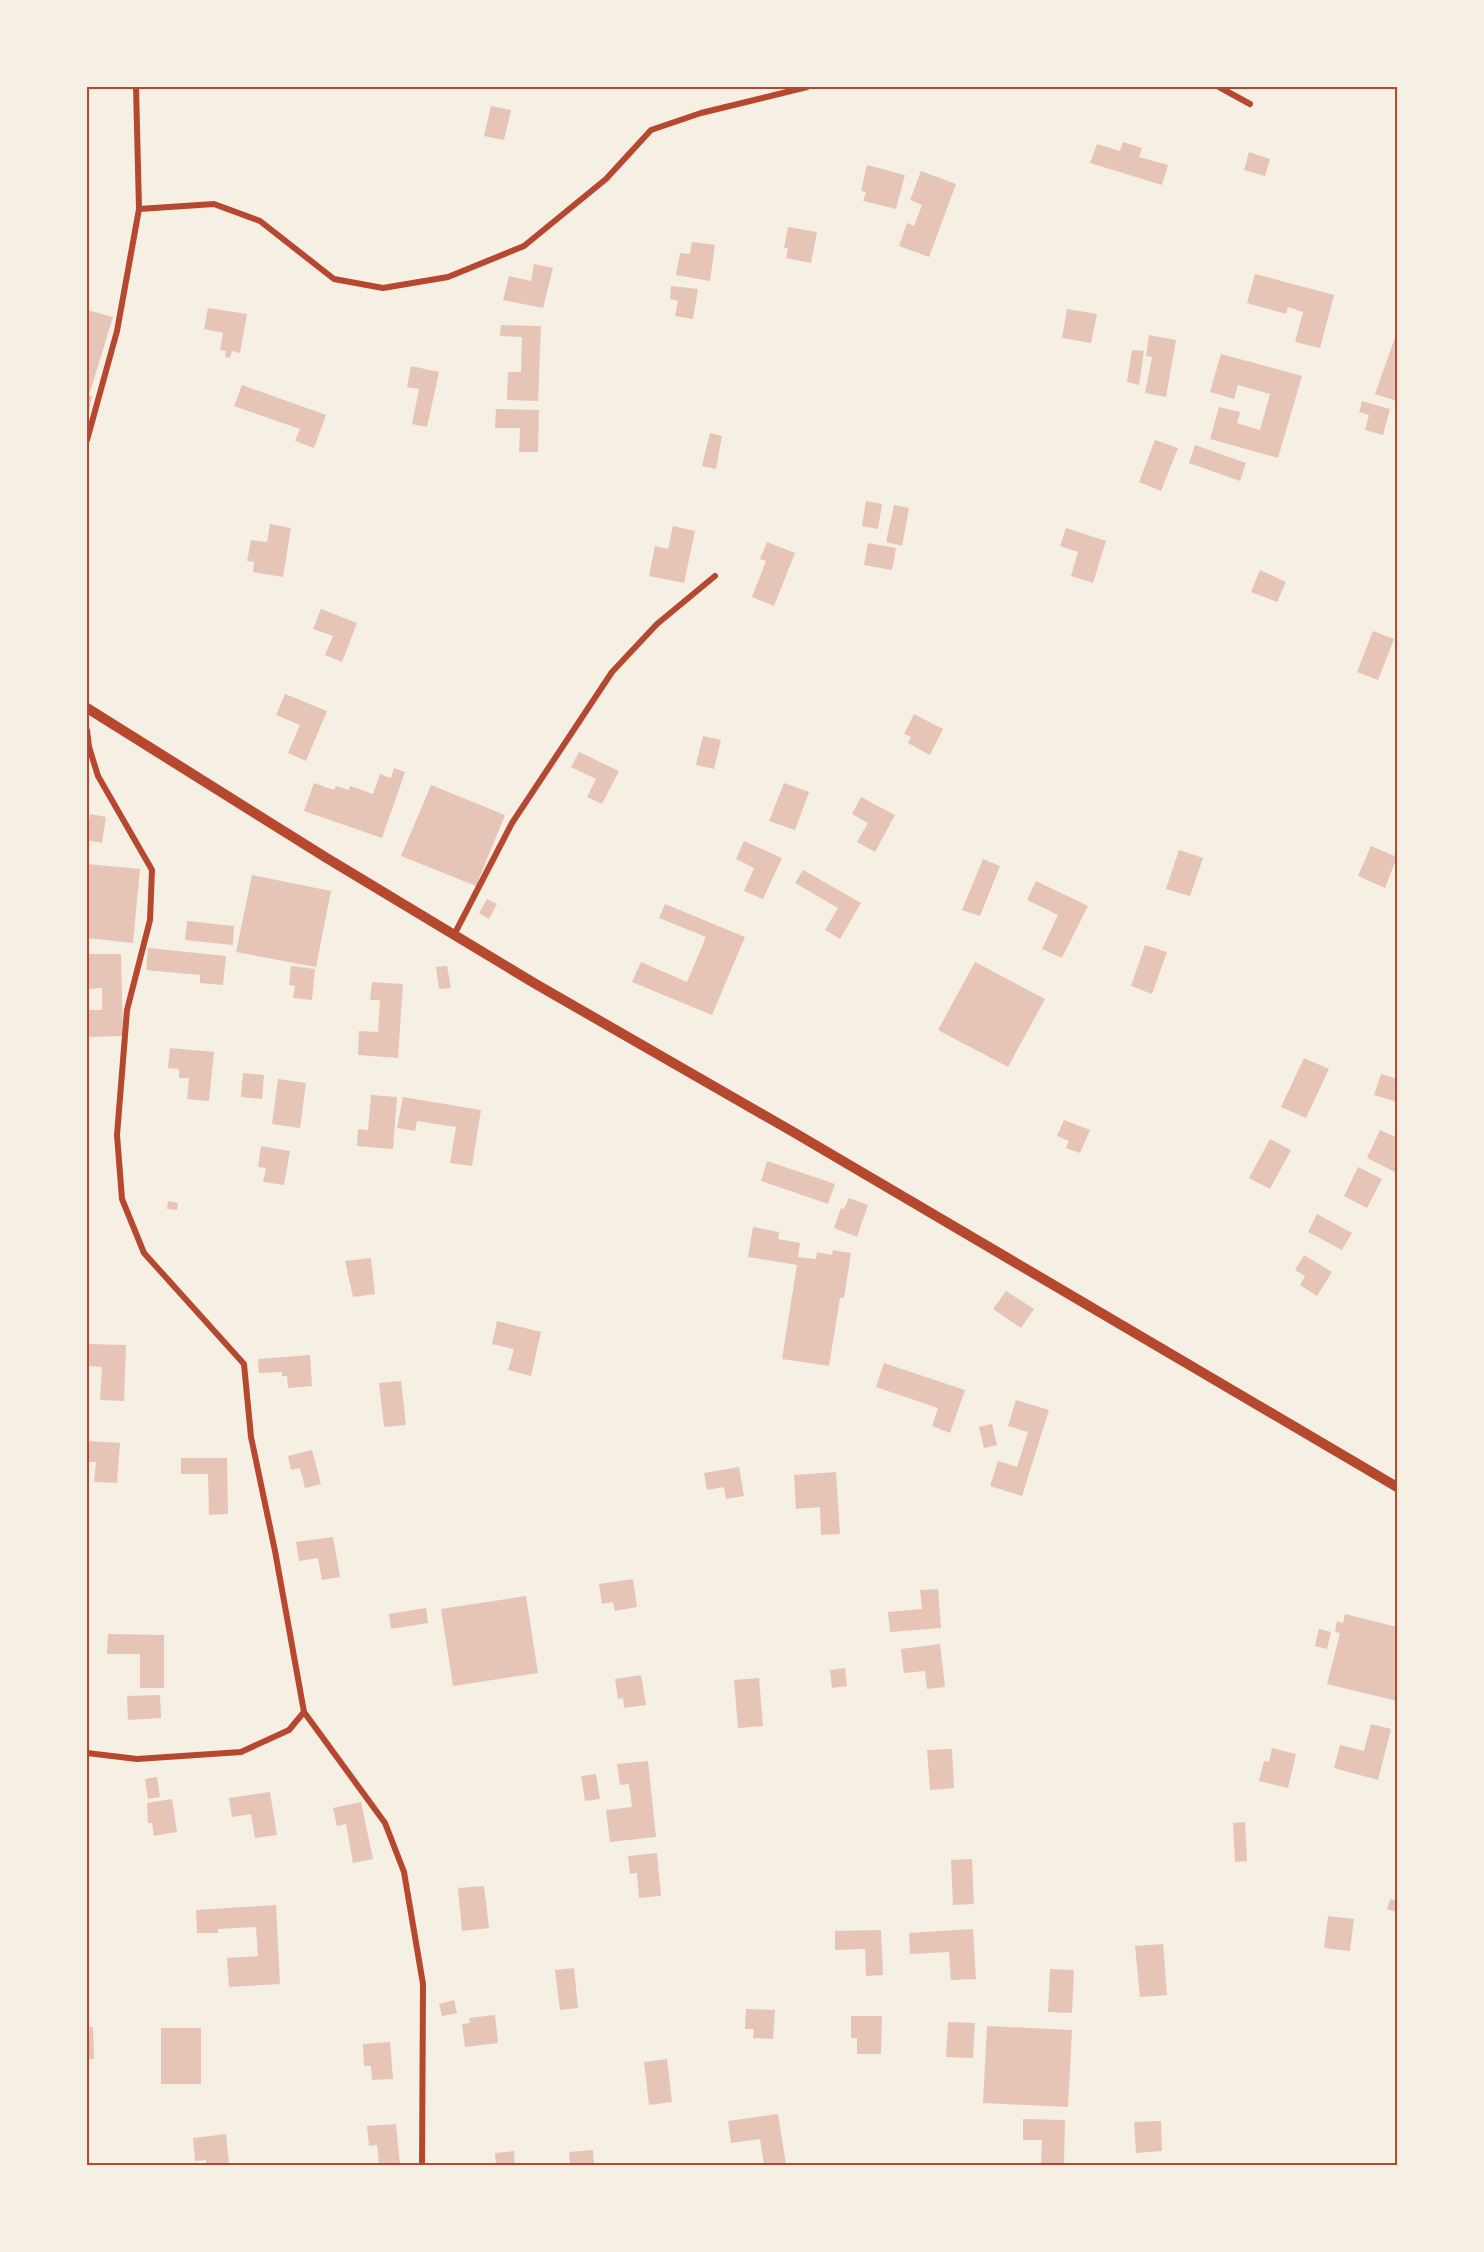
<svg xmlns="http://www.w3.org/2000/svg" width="1484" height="2252" font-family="Lato,sans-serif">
<rect width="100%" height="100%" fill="#f6efe4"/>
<path fill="#e6c5b7" d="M491 106 511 110 504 140 484 136Z
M1123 142 1142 148 1139 157 1168 165 1162 185 1090 163 1097 144 1120 151Z
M1249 152 1270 159 1265 176 1244 170Z
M867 165 905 175 896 209 863 201 866 192 861 191Z
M921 171 956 184 929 257 899 246 907 223 914 226 922 205 910 200Z
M788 227 817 232 811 263 786 258 788 248H784Z
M692 242 715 245 710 281 676 275 680 253 690 254Z
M534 264 553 268 543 308 503 300 509 276 531 281Z
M1255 274 1334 295 1320 348 1295 342 1303 312 1288 307 1286 314 1247 303Z
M671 286 698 289 693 319 675 316 678 301 670 299Z
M208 308 247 314 240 353 232 351 230 358 225 357 226 351 220 350 223 333 204 329Z
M1067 309 1097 314 1091 343 1062 338Z
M87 310 113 317 90 392 87 391Z
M501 325 541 326 538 401 507 400 508 372H521L522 337 500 336Z
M1397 332V401L1375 394Z
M1149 335 1176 340 1166 397 1145 393 1152 357 1146 356Z
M1132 350 1144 351 1139 385 1127 382Z
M1221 354 1302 376 1278 458 1210 439 1219 407 1240 412 1237 423 1260 430 1270 394 1238 385 1234 399 1210 392Z
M411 366 439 372 427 427 412 424 419 389 407 387Z
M242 385 326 415 314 448 295 441 300 429 234 406Z
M87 395 92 396 88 413H87Z
M1362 401 1390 409 1383 435 1365 430 1369 415 1359 412Z
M496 409 539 410 538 452H519L520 428H495Z
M710 433 722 436 716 469 702 466Z
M1155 440 1178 448 1161 491 1139 482Z
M1195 445 1246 463 1240 481 1189 463Z
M866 501 882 504 878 529 862 526Z
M894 505 909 508 902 546 886 542Z
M270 524 291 528 283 577 253 572 254 562 247 561 251 540 267 542Z
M673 526 695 531 684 583 649 576 655 546 668 549Z
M1066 528 1106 541 1093 583 1071 576 1078 552 1060 546Z
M767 542 795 553 774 606 752 597 766 561 760 559Z
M868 543 896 548 892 570 864 565Z
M1260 570 1286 582 1277 602 1251 592Z
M321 609 357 623 342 662 325 655 333 636 313 629Z
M1373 631 1394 639 1378 680 1357 672Z
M285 694 327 711 306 761 288 753 300 725 276 715Z
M914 714 943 729 930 755 908 743 911 737 904 734Z
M703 736 721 740 714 769 696 765Z
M579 752 619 771 602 804 587 797 596 779 571 767Z
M394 768 405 772 382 838 304 811 314 783 334 790 336 786 349 790 350 786 373 794 380 774 391 778Z
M784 783 809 792 795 830 769 821Z
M431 785 505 815 476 886 401 856Z
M861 797 895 815 875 852 857 842 868 823 852 814Z
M90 814 106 817 102 843 87 840Z
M744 841 782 858 763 899 744 891 754 868 736 859Z
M1371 846 1397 857 1385 888 1358 876Z
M1179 850 1203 858 1190 896 1166 889Z
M983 859 1000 866 980 916 962 910Z
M87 864 140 869 133 943 87 938Z
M803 870 861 903 840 939 825 930 838 908 795 883Z
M252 875 331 891 316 967 236 952Z
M1036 881 1088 906 1062 958 1042 949 1058 915 1027 900Z
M487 899 497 904 489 919 479 913Z
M665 904 745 937 712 1015 632 982 641 962 687 982 706 937 659 918Z
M187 921 234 926 233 945 185 940Z
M1145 945 1167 952 1152 994 1131 986Z
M148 948 226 956 223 985 200 983V975L146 970Z
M87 954H121L123 1036 87 1037V1010H102V988L87 989Z
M975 962 1045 999 1008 1067 938 1030Z
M291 966 315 969 312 1000 293 998 295 986 289 985Z
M447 966 451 988 439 989 436 967Z
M372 982 403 984 398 1058 358 1055 359 1031 378 1032 380 1000H370Z
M170 1048 214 1052 209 1101 187 1099 189 1078H179V1069L168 1068Z
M1304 1058 1329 1069 1306 1118 1281 1107Z
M243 1073 264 1075 262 1099 241 1097Z
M1381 1074 1397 1079V1102L1374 1095Z
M278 1079 306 1083 300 1128 272 1124Z
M371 1095 397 1097 393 1149 357 1146 358 1129 368 1130Z
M403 1097 481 1110 472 1166 450 1163 456 1127 417 1121 415 1131 397 1128Z
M1064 1120 1090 1130 1080 1153 1066 1148 1069 1141 1057 1136Z
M1380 1130 1397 1138 1395 1172 1367 1158Z
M1270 1139 1291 1150 1270 1189 1249 1178Z
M261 1146 290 1151 284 1185 263 1182 266 1168 258 1167Z
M767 1161 835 1184 828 1204 761 1181Z
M1358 1167 1382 1179 1367 1208 1344 1196Z
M849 1198 868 1205 857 1237 834 1228 841 1208 844 1209Z
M168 1201 178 1203 177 1210 167 1209Z
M1317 1214 1352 1233 1342 1250 1308 1232Z
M753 1227 779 1232 778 1239 800 1243 798 1257 816 1259 817 1252 832 1255 833 1250 851 1253 844 1298H840L829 1366 782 1359 797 1265 748 1257Z
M1304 1255 1332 1272 1317 1296 1300 1285 1305 1276 1295 1270Z
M371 1258 375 1294 353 1297 345 1261Z
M1006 1291 1034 1309 1021 1328 993 1309Z
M497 1321 541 1332 531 1376 508 1370 514 1349 492 1344Z
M87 1344 126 1345 124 1401 100 1400 102 1367 87 1366Z
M310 1355 312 1386 288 1388 287 1376H282V1372L259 1373 258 1359Z
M884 1363 965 1390 950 1433 932 1426 938 1408 876 1387Z
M401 1381 406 1425 384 1427 379 1383Z
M1016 1400 1049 1410 1022 1496 990 1486 998 1461 1017 1467 1028 1432 1008 1426Z
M992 1424 997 1445 984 1448 979 1427Z
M87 1441 120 1443 117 1483 94 1482 96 1462H87Z
M312 1450 321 1484 305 1488 300 1468 291 1470 288 1456Z
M181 1458H227L228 1514 209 1515 208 1474H181Z
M739 1467 744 1496 726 1499 724 1487 707 1490 704 1473Z
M836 1472 840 1534 821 1535 820 1507 796 1509 794 1475Z
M333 1537 340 1577 322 1580 318 1558 299 1561 296 1542Z
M633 1579 637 1607 615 1611 613 1602 602 1604 599 1584Z
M938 1589 941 1628 890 1632 888 1612 922 1609 920 1590Z
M526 1596 538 1673 453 1686 441 1609Z
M426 1608 428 1623 391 1629 389 1614Z
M1345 1614 1397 1627V1701L1327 1684 1340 1633 1335 1632 1337 1621 1343 1623Z
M1319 1629 1331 1632 1327 1649 1315 1646Z
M108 1634 164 1635V1688H140V1654H107Z
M940 1644 945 1687 927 1689 925 1671 904 1673 901 1649Z
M845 1668 847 1686 832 1688 830 1670Z
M641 1675 646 1705 624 1708 623 1698 618 1699 615 1679Z
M759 1678 763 1726 738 1728 734 1680Z
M160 1695 161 1718 128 1720 127 1696Z
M1371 1724 1391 1729 1378 1780 1334 1768 1340 1745 1364 1751Z
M1272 1748 1296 1754 1288 1788 1259 1781 1264 1761 1269 1762Z
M952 1749 954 1788 930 1790 927 1750Z
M648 1761 656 1837 610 1842 606 1810 632 1807 629 1784 620 1785 617 1764Z
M596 1774 600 1799 585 1801 581 1776Z
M157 1777 160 1797 148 1799 145 1779Z
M270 1792 277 1835 255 1838 251 1814 232 1817 229 1798Z
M172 1799 177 1832 154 1836 152 1823H148L147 1803Z
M361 1802 373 1859 353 1863 346 1824 337 1826 333 1808Z
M1245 1822 1247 1861 1235 1862 1233 1823Z
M657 1853 661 1896 639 1898 637 1873 630 1874 628 1856Z
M972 1859 974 1904 953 1905 951 1860Z
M484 1886 489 1928 462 1931 458 1888Z
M1390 1899 1397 1901V1912L1387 1909Z
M276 1905 280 1984 229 1987 227 1958 258 1956 256 1927 218 1929V1933H197L196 1910Z
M1328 1916 1354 1919 1350 1951 1324 1948Z
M973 1929 976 1979 951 1980 949 1952 910 1954 909 1933Z
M881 1930 883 1975 866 1976 865 1949 835 1950V1931Z
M1163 1944 1167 1995 1140 1997 1135 1946Z
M574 1968 578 2008 560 2010 555 1970Z
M1050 1969 1074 1970 1072 2013 1048 2012Z
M454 2000 457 2013 442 2016 439 2004Z
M746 2009 775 2010 773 2039 753 2038 754 2029H745Z
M495 2015 498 2043 465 2047 462 2024 470 2023 469 2018Z
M851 2016H882L881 2054H857V2038H851Z
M948 2022 975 2023 973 2058 946 2057Z
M987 2026 1072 2030 1068 2107 983 2103Z
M87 2027H93L94 2059H87Z
M161 2028H201V2084H161Z
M390 2042 393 2079 372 2080 371 2066H364L363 2044Z
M667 2059 672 2102 649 2105 644 2062Z
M778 2114 786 2165H764L760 2139 731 2143 728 2121Z
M1023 2119 1065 2120 1064 2165H1041L1042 2140H1023Z
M1161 2121 1162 2151 1136 2153 1134 2122Z
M396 2124 400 2165H379L377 2145 369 2146 367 2126Z
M226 2134 229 2165H206V2160L195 2161 193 2138Z
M593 2150 594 2165H570L569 2152Z
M514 2151 515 2165H496L495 2153Z"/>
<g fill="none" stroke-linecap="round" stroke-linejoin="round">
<path stroke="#b5482f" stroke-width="6" d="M1219 87 1250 104
M139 209 214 204 260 221 334 279 383 288 448 277 524 246 606 179 651 130 701 113 807 87
M87 440 117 331 139 209 136 87
M87 730 89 747 98 776 152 870 150 920 127 1010 124 1048 117 1135 122 1199 144 1253 244 1364 251 1437 275 1551 304 1712 385 1823 404 1872 423 1984 422 2165
M455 933 512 823 612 672 657 624 715 576
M87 1753 137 1759 241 1752 289 1730 304 1712"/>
<path stroke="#b5482f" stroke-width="10" d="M87 708 325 857 534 983 795 1133 1397 1487"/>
</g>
<rect width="1484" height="2252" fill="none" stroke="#f6efe4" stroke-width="177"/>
<rect x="88" y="88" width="1308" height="2076" fill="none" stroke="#b5482f" stroke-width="2"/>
</svg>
